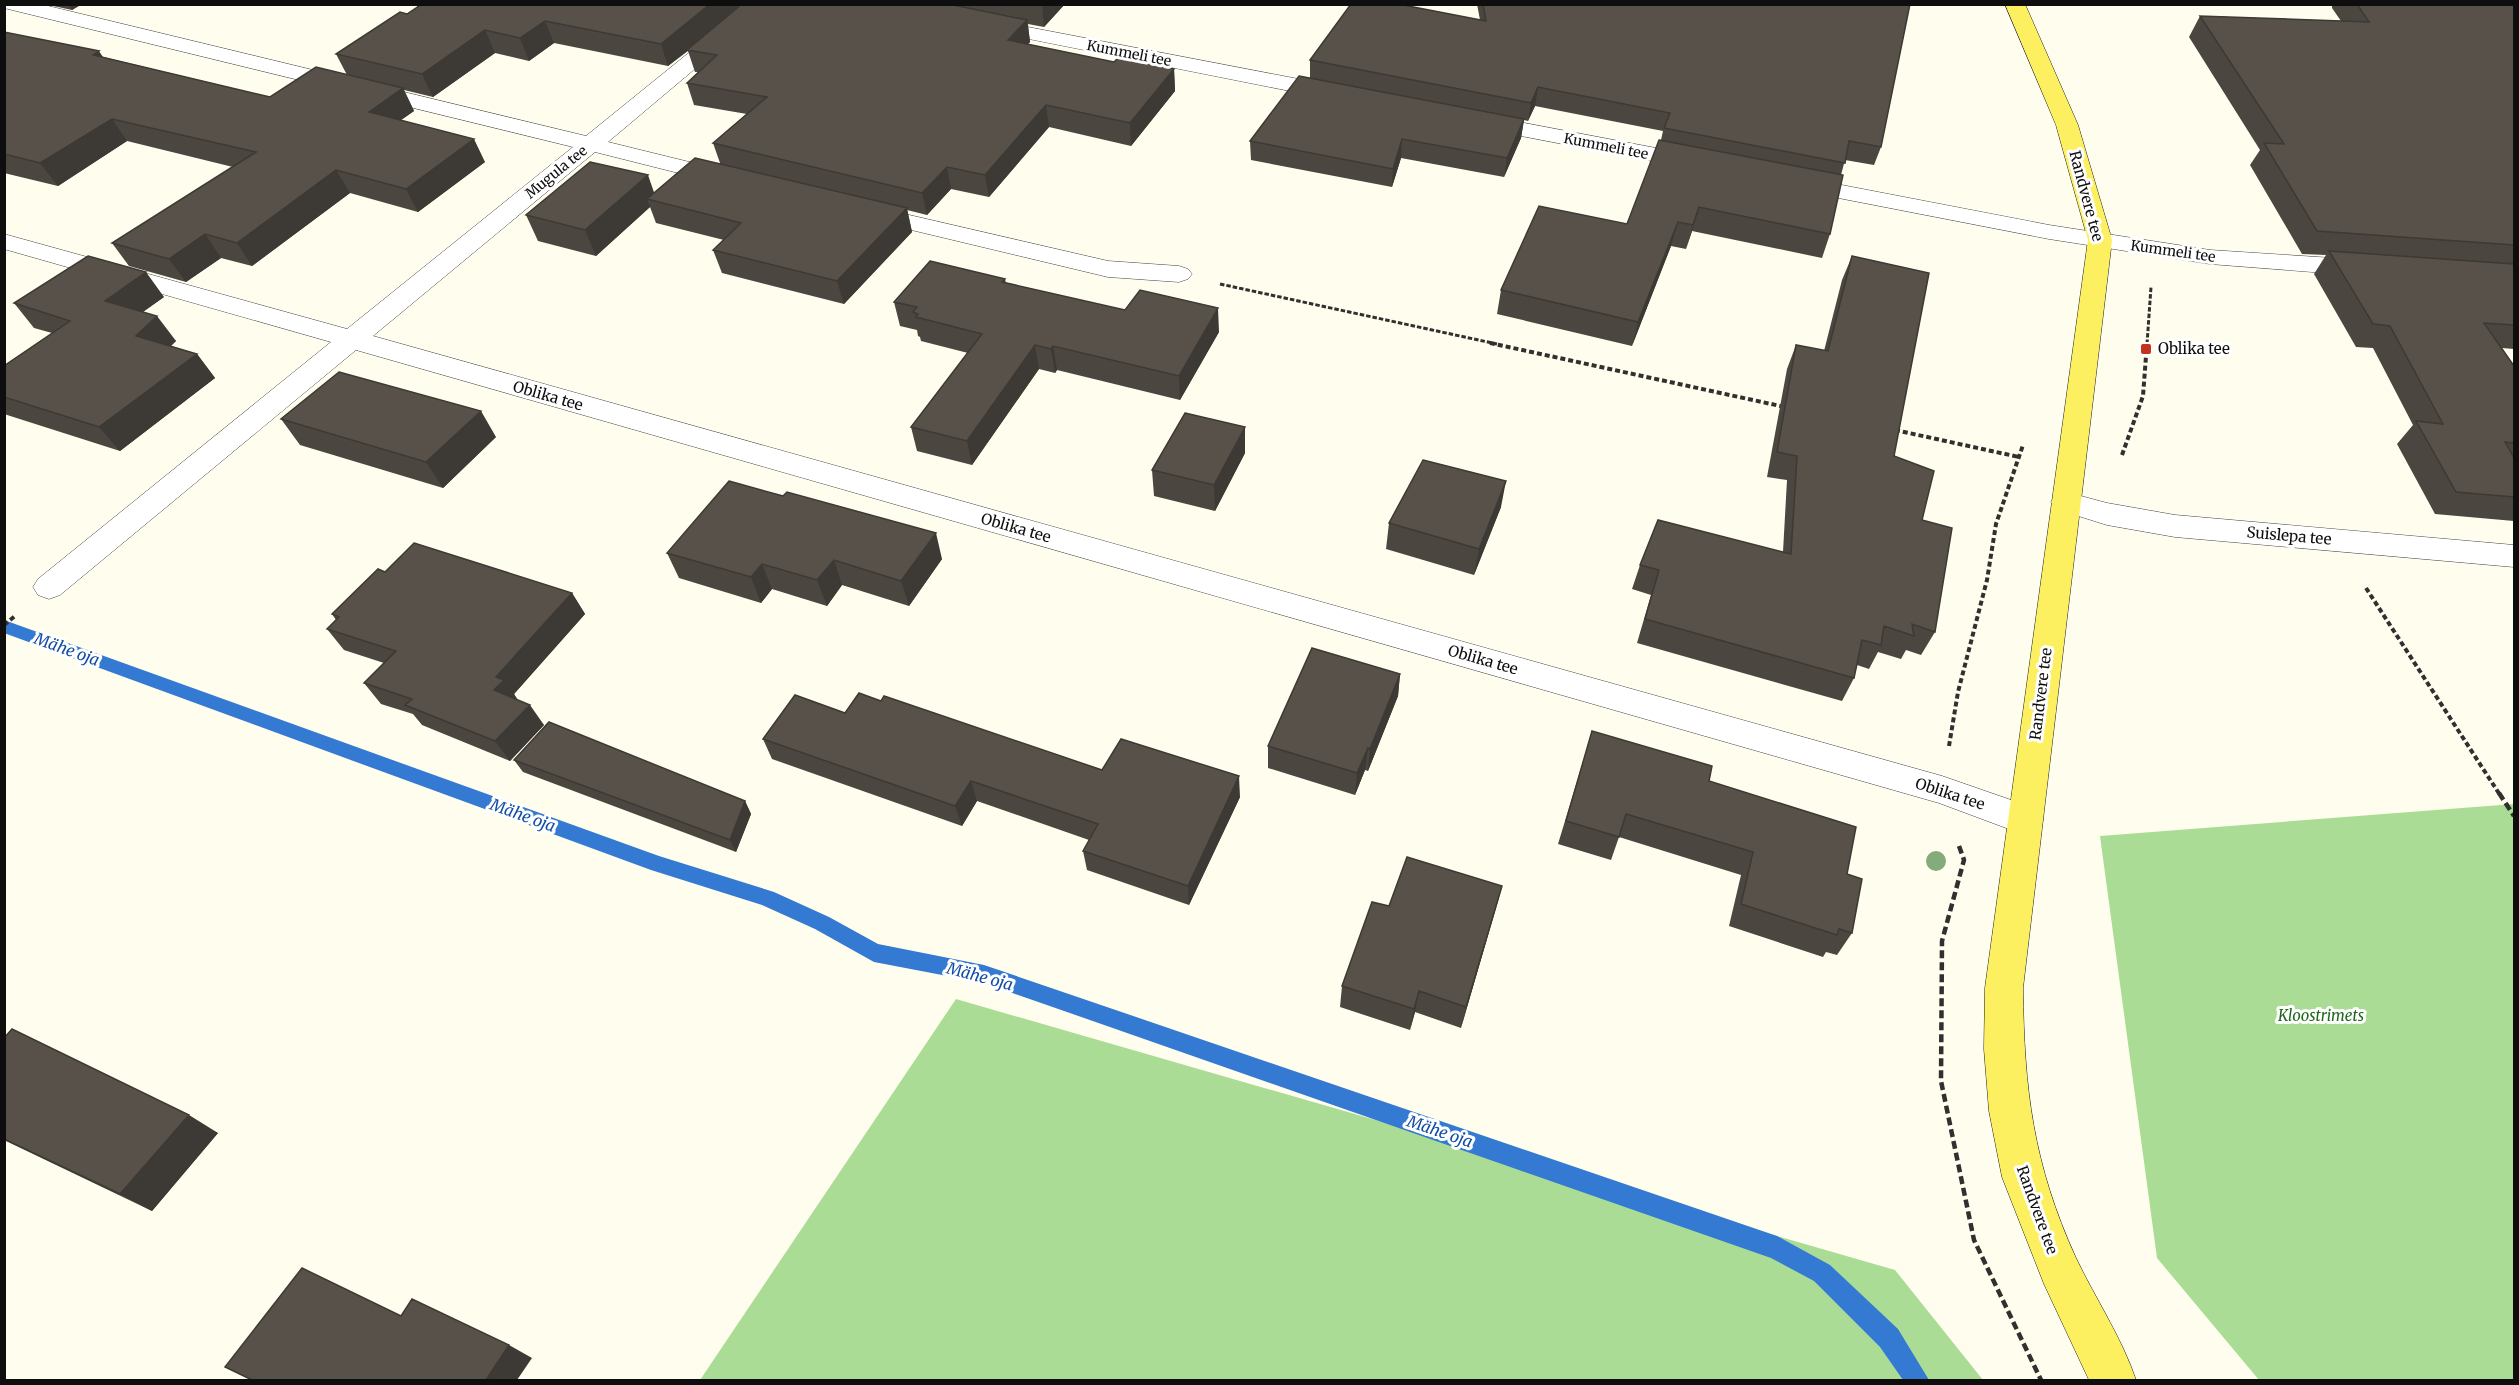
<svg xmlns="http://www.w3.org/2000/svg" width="2519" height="1385" font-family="Merriweather,serif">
<rect width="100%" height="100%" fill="#fffeee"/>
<path fill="#aadc95" d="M2514 804V1380H2259L2157 1258 2100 836Z
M956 999 1895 1270 1983 1380H700Z"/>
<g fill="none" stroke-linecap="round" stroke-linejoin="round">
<path fill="#357ad2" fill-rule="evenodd" d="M4 620 659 856 774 892 829 917 878 944 984 965 1777 1236 1830 1265 1898 1329 1929 1380H1903L1880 1347 1814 1281 1771 1258 984 983 874 962 815 929 762 905 651 870 4 633Z"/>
<defs>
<path id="minor" d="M4 4H40L586 136 749 4H772L608 142 734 173 738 178 734 183 726 185 595 152 373 336 1942 776 2037 809 2043 820 2037 831 2025 835 1939 803 356 350 60 595 49 599 38 595 33 587 38 579 331 342 4 249V234L347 329 573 147 4 8Z
M986 19 1335 86 1343 88 1346 93 1343 98 1335 100 979 29 976 25 979 21Z
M1477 114 1698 156 1706 158 1710 163 1706 168 1698 170 1469 126 1466 121 1469 116Z
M1795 176 2049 225 2210 250 2364 260 2373 263 2377 268 2373 273 2364 276 2210 264 2049 239 1787 188 1783 183 1787 178Z
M866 205 1108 261 1179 266 1188 269 1192 274 1188 279 1179 282 1108 277 857 217 854 212 857 207Z
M2066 492 2107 503 2175 515 2514 545V567L2175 537 2107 525 2056 509 2051 502 2056 495Z"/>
<path id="major" d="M2005 4H2025L2078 125 2112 240 2023 988C2024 1089 2033 1164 2076 1258 2095 1298 2122 1338 2136 1380H2089L2044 1284 2002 1177 1989 1111 1984 1049 1985 988 2088 240 2056 125Z"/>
</defs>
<use href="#minor" stroke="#414141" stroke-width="1"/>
<use href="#major" stroke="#1f1f1f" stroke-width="1"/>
<path stroke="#303030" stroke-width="3" stroke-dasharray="4.5 2" stroke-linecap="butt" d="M1220 284 1497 344
M2147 344 2151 287"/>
<path stroke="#303030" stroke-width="4" stroke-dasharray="5 3" stroke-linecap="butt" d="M1490 343 1785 407
M1895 430 2019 457
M2122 455 2143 396 2147 343
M2366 588 2500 795
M4 625 15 616
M1949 746 1958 692 1987 580 1996 524 2023 445"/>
<path stroke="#303030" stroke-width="4.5" stroke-dasharray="8 4" stroke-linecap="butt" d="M2499 793 2514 816
M1959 846 1964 860 1942 941 1941 1081 1974 1240 2041 1380"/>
<use href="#minor" fill="#fff" fill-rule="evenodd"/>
<use href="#major" fill="#fdf060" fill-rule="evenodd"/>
</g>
<circle fill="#84ac7a" cx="1936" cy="861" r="10"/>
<path fill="#4b4640" d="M44 4H82L72 10Z
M422 4H1065L1044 27 1028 24 1030 42 1028 44 1114 62 1174 69 1175 91 1131 146 1049 127 989 197 951 189 927 215 907 210 912 232 844 304 722 273 713 250 724 240 656 223 650 207 596 256 538 241 526 215 654 193 720 163 713 143 747 114 694 105 687 83 698 72H695L688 51 668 66 554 43 529 61 495 53 433 97 404 90 414 111 401 120 485 162 418 212 350 193 252 266 221 258 186 282 129 266 112 243 233 167 127 141 58 186 4 173V32L103 57 270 97 347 75 336 54 407 14Z
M1477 4H1910L1881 147 1874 165 1845 160 1841 175 1830 234 1822 258 1692 231 1686 249 1671 246 1632 346 1497 314 1501 290 1627 224 1661 140 1663 131 1535 106 1528 121 1524 120 1521 138 1504 177 1401 158 1392 187 1251 160 1250 141 1310 78V60L1480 20Z
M2332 4H2514V349L2502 348 2514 366V521L2435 514 2397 444 2413 425 2373 348 2356 347 2314 274 2326 255 2302 254 2250 165 2260 150 2189 37 2200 16 2341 21 2332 8Z
M1852 256 1894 456 1922 520 1935 632 1921 655 1906 650 1901 659 1878 652 1869 669 1857 665 1854 678 1842 701 1637 643 1651 595 1632 589 1640 565 1783 552 1787 480 1767 477 1787 369 1796 345 1824 351 1842 280Z
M1005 279 1006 283 1219 332 1180 400 1057 370 1055 373 1039 369 972 465 917 451 911 427 968 353 921 341 920 337 918 336 917 330 900 326 894 302Z
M164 297 143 312 176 341 171 346 197 354 215 378 120 451 4 414V366L52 333 34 328 14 303Z
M281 419 496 437 443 488 300 445Z
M1245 453 1215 511 1154 496 1152 470Z
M1501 507 1474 575 1386 549 1389 523Z
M667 553 942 559 909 606 842 585 827 606 772 589 761 603 679 578Z
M385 572 572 593 585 614 514 694 517 700 544 725 510 761 422 725 413 714 381 704 364 683 384 663 344 650 327 629 336 620 332 614Z
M1400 674 1398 696 1368 771 1365 770 1355 795 1268 768V746Z
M881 701 1102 770 1240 797 1189 905 1087 870 1083 851 1089 840 977 801 962 826 772 759 763 739Z
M1585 755 1709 781 1847 874 1852 933 1837 955 1826 952 1823 957 1729 926 1741 875 1619 837 1611 860 1558 844Z
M514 760 745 801 751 814 736 852 523 772Z
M1502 886 1461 1028 1415 1012 1410 1030 1340 1007 1342 986 1389 906Z
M4 1038 218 1133 152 1211 4 1140Z"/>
<path fill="#3d3934" d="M68 4H82L72 10Z
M710 4H745L668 66 661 44Z
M1042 4H1065L1044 27Z
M1027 20 1030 42 1011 62 1008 40Z
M545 21 554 43 529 61 520 38Z
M485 30 495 53 433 97 422 74Z
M99 51 114 74 93 55Z
M1174 69 1175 91 1131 146 1130 123Z
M1538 87 1535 106 1528 121 1531 103Z
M403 88 414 111 381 134 369 112Z
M1046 105 1049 127 989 197 985 175Z
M112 119 127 141 58 186 40 163Z
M1524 119 1521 138 1504 177 1507 158Z
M474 139 485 162 418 212 406 189Z
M1402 139 1401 158 1392 187 1393 169Z
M947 167 951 189 927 215 922 193Z
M336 170 350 193 252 266 237 243Z
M648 175 657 201 647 199 650 207 596 256 585 230Z
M1699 207 1692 231 1686 249 1693 225Z
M907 208 912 232 844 304 837 281Z
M1678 222 1671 246 1632 346 1638 322Z
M205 234 221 258 186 282 169 259Z
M146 272 164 297 124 325 105 301Z
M1218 308 1219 332 1180 400 1179 376Z
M157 316 176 341 155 360 136 336Z
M1035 345 1039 369 972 465 967 441Z
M1053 346 1057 370 1055 373 1051 349Z
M197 354 215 378 120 451 99 427Z
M481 411 496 437 443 488 426 462Z
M1245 427V453L1215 511 1214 485Z
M1506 481 1501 507 1474 575 1479 549Z
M936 533 942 559 909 606 901 581Z
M834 560 842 585 827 606 817 580Z
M762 564 772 589 761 603 751 577Z
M572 593 585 614 514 694 518 700 494 690 496 677Z
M1400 674 1398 696 1368 771 1370 749Z
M530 705 544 725 510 761 495 741Z
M1368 748 1365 770 1355 795 1357 773Z
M1239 776 1240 797 1189 905 1188 886Z
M971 781 977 801 962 826 955 806Z
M745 801 751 814 736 852 730 840Z
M1502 886 1496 908 1461 1028 1466 1007Z
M1419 991 1415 1012 1410 1030 1414 1009Z
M189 1115 218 1133 152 1211 120 1194Z
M509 1345 532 1358 517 1380H486Z"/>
<path fill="#57514a" stroke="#3d3934" stroke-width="1.5" d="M422 4H710L661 44 545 21 520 38 485 30 422 74 336 54 400 12 407 14Z
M742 4H948L1027 20 1008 40 1114 62 1119 57 1174 69 1130 123 1046 105 985 175 947 167 922 193 713 143 767 97 687 83 717 55 687 50Z
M1351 4H1398L1486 21 1483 4H1910L1881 147 1849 141 1845 163 1664 128 1670 113 1538 87 1531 103 1310 60Z
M2357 4H2514V245L2317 231 2264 143 2284 144 2200 16 2369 22Z
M4 32 99 51 93 55 270 97 316 67 403 88 369 112 474 139 406 189 336 170 237 243 205 234 169 259 112 243 256 152 112 119 40 163 4 154Z
M1299 76 1524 119 1507 158 1402 139 1393 169 1250 141Z
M1659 140 1843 175 1830 234 1699 207 1693 225 1678 222 1638 322 1501 290 1539 206 1627 224Z
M695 158 907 208 837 281 713 250 741 223 647 199Z
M590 162 648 175 585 230 526 215Z
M2329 251 2514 264V325L2484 323 2514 366V443L2505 442 2514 458V497L2456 492 2416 421 2443 424 2390 326 2373 324Z
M88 256 146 272 105 301 157 316 136 336 197 354 99 427 4 397V366L70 321 14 303Z
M1852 256 1929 273 1894 456 1934 471 1922 520 1952 528 1935 632 1912 624 1914 636 1884 626 1881 645 1862 640 1854 678 1645 619 1659 570 1640 565 1658 520 1791 554 1797 456 1777 452 1796 345 1828 351Z
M930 261 1005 279 1002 282 1125 310 1140 290 1218 308 1179 376 1053 346 1051 349 1035 345 967 441 911 427 982 334 916 317 918 314 913 312 917 307 894 302Z
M339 372 481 411 426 462 281 419Z
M1185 413 1245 427 1214 485 1152 470Z
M1423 460 1506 481 1479 549 1389 523Z
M729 481 783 496 787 492 936 533 901 581 834 560 817 580 762 564 751 577 667 553Z
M414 543 572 593 496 677 504 680 494 690 530 705 495 741 405 705 412 699 364 683 396 651 327 629 339 617 332 614 378 569 385 572Z
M1312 648 1400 674 1370 749 1368 748 1357 773 1268 746Z
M859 693 881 701 884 696 1102 770 1121 739 1239 776 1188 886 1083 851 1098 824 971 781 955 806 763 739 795 695 845 713Z
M549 722 745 801 730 840 514 760Z
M1592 731 1712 766 1709 781 1856 827 1847 874 1862 879 1852 933 1839 929 1837 935 1741 904 1753 852 1626 814 1619 837 1566 821Z
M1407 857 1502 886 1466 1007 1419 991 1414 1009 1342 986 1372 902 1389 906Z
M12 1029 189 1115 120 1194 4 1139V1038Z
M302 1268 401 1316 412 1299 509 1345 486 1380H252L225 1367Z"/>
<rect fill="#c33320" stroke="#fff" stroke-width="2" x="2140" y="343" width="12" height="12" rx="3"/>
<g text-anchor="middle" stroke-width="6" stroke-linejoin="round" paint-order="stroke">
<g font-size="14" fill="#0e0e0e" stroke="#fff">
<text transform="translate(1129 53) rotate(11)" y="5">Kummeli tee</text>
<text transform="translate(1606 146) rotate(11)" y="5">Kummeli tee</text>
<text transform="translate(556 172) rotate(-39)" y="5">Mugula tee</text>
<text transform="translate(2173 251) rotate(8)" y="5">Kummeli tee</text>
</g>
<g font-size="15" fill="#0e0e0e" stroke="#fff">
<text transform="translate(2086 196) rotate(75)" y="5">Randvere tee</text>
<text transform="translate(548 396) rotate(16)" y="5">Oblika tee</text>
<text transform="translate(1016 528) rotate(16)" y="5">Oblika tee</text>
<text transform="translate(2289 536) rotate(5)" y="5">Suislepa tee</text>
<text transform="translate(1483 660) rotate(16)" y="5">Oblika tee</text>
<text transform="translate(2041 694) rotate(-83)" y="5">Randvere tee</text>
<text transform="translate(1950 794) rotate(18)" y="5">Oblika tee</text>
<text transform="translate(2037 1210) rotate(70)" y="5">Randvere tee</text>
</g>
<g font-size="15" fill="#0e0e0e" stroke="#fff" text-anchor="start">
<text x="2158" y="354">Oblika tee</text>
</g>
<g font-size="15" font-style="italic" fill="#1f681b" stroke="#fff">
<text x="2321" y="1021">Kloostrimets</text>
</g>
<g font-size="16" font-style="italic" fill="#124da4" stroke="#fff">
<text transform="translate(67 649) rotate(20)" y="6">Mähe oja</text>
<text transform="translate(523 815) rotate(20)" y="6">Mähe oja</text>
<text transform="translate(980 976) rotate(15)" y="6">Mähe oja</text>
<text transform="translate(1440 1131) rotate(19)" y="6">Mähe oja</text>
</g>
</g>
<rect width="2519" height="1385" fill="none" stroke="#0e0e0e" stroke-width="12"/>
</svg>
